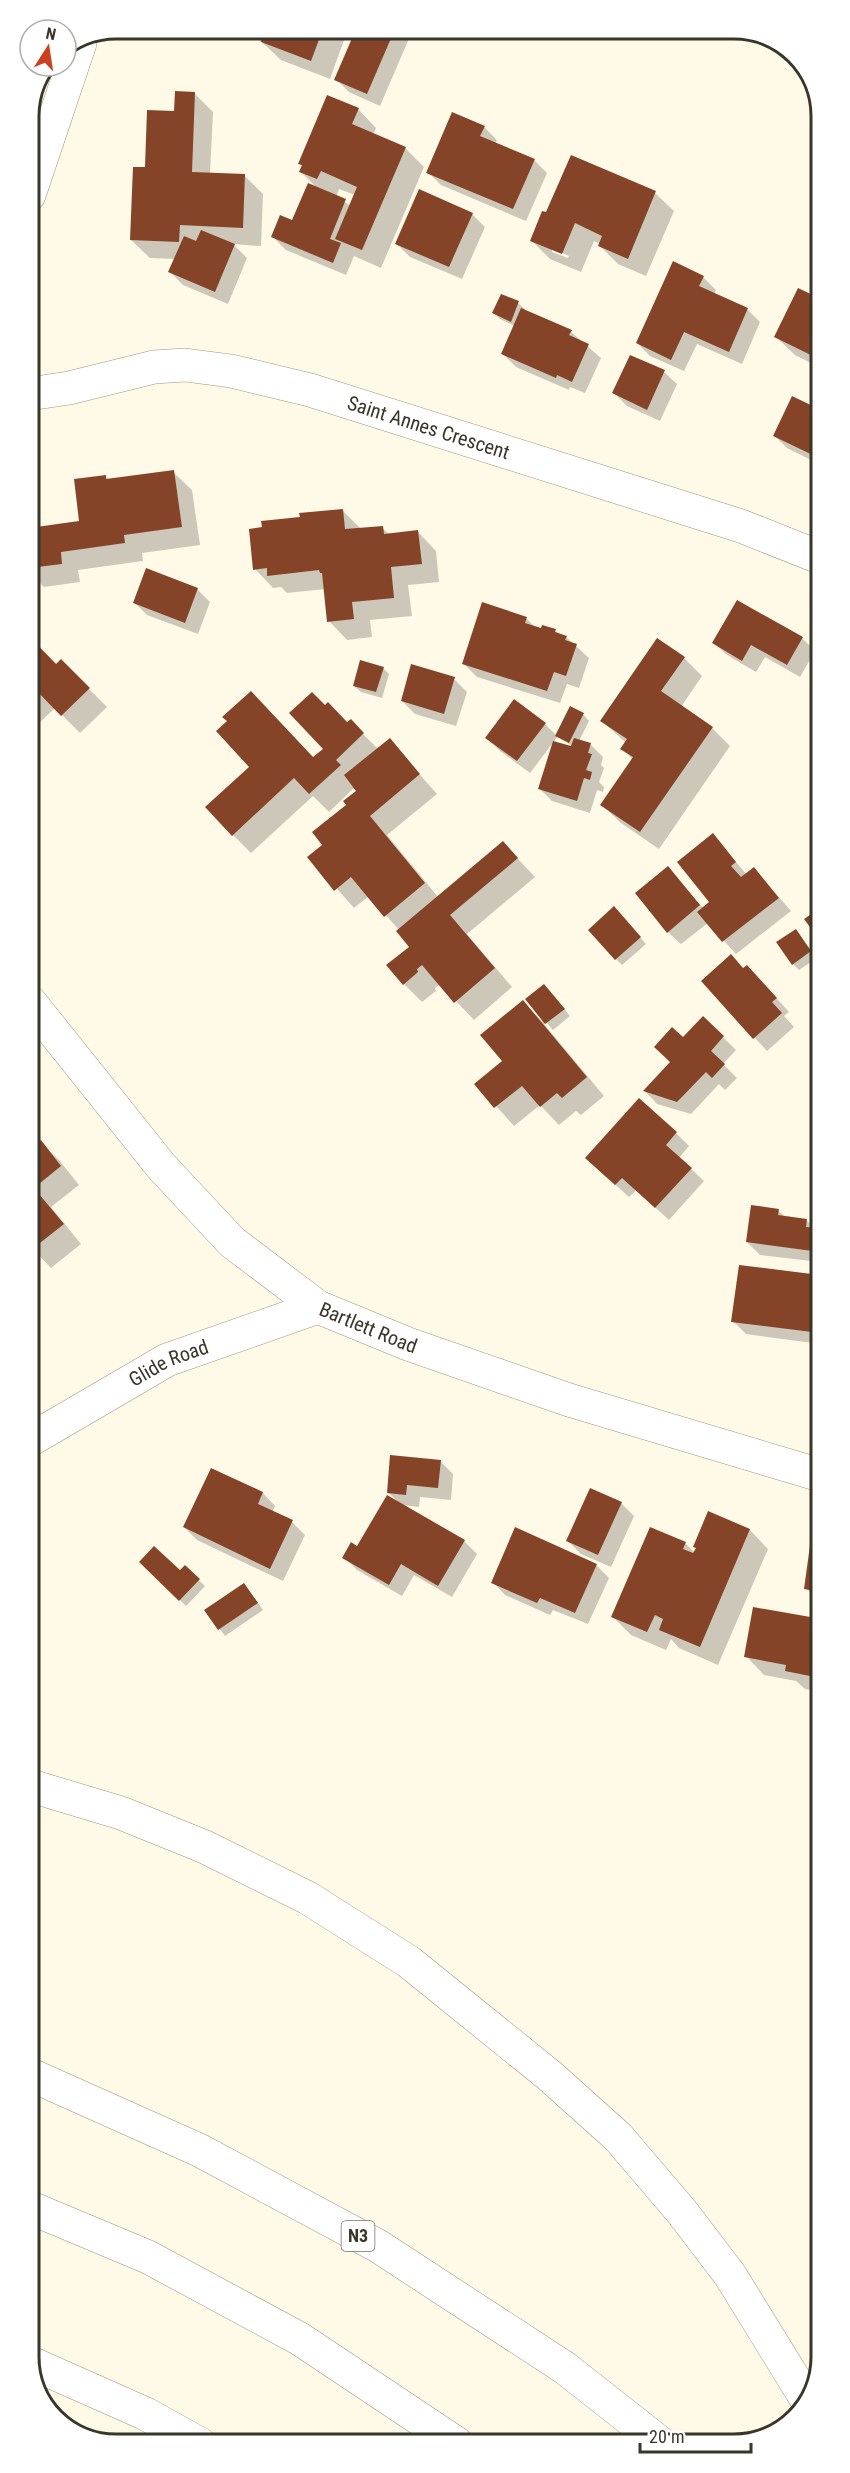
<svg xmlns="http://www.w3.org/2000/svg" width="850" height="2473" font-family="'Roboto Condensed',sans-serif">
<rect width="100%" height="100%" fill="#fff9e7"/>
<path fill="#0003" fill-rule="evenodd" d="M252 29H348L330 79 281 60 251 32Z
M358 29H405L411 34 380 106 349 92 336 79Z
M195 94 213 112 210 174 245 176 263 194 261 246 233 244 247 258 228 304 183 285 170 272 176 259 150 258 131 240 146 169 175 112Z
M358 109 376 128 373 135 405 148 424 167 381 268 354 256 346 275 286 250 273 237 293 222 318 189 300 171 303 167 299 163ZM339 189 355 195 351 206 336 197Z
M484 127 497 140 495 144 534 160 547 173 526 221 441 185 428 172Z
M572 157 655 193 674 211 646 276 618 264 600 246V244L594 241 581 272 550 259 532 241 547 214ZM552 248 569 256 568 258 552 252Z
M472 214 485 227 462 279 410 257 397 244Z
M703 277 716 290 714 294 748 310 760 322 742 364 697 344 684 371 650 356 637 343Z
M501 296 518 303 525 309 524 311 571 332 601 358 585 393 570 387 569 390 516 367 503 354 515 326 500 319 494 313Z
M819 300V367L795 355 776 337Z
M631 357 664 372 677 384 660 421 627 406 614 393Z
M792 398 819 411V464L787 448 774 435Z
M173 472 192 490 200 545 142 553 143 561 78 570 80 582 44 587 29 572V529L81 522 105 476 109 480Z
M342 510 361 529 382 528 390 535 418 532 436 551 439 582 408 585 412 616 370 620 372 637 347 640 329 621 325 589 287 593 281 587 273 588 255 569 301 519Z
M197 589 210 602 198 634 147 615 134 602Z
M526 618 536 628 555 631 566 637 589 658 579 688 567 684 560 703 477 677 464 664Z
M29 637 57 665 61 661 107 707 80 733 55 708 33 729 40 736 29 746Z
M802 638 815 651 800 677 765 657 756 672 727 655 714 643Z
M684 658 702 676 681 707 712 728 730 746 659 849 621 823 602 805 633 760 622 748 626 743 602 721Z
M383 668 389 674 382 698 361 692 354 686Z
M454 679 467 692 456 726 415 714 402 701Z
M325 707 348 723 350 721 378 749 389 740 437 794 387 835 438 897 503 843 535 877 467 934 512 987 474 1020 440 984 435 988 436 991 422 1002 404 984 411 947 399 930 369 896 354 908 309 857 324 845 358 791 355 787 329 812 313 796 251 853 233 835 325 749Z
M583 714 589 721 579 741 590 744 603 757 601 765 604 768 599 782 604 787 603 792 597 790 590 813 552 801 539 788 572 746 558 736 530 773 500 751 487 738 545 724 557 736Z
M713 835 747 875 754 869 791 911 736 954 708 923 681 944 668 932V868L703 908 711 902Z
M620 914 646 944 622 965 616 959Z
M796 931 817 958 799 970 793 964Z
M744 969 760 980 789 1012 784 1016 794 1027 767 1051 703 982Z
M550 992 570 1016 553 1030 546 1022 544 1024 604 1096 581 1115 576 1111 559 1125 540 1105 514 1126 476 1084 504 1061 522 1002 543 1022Z
M703 1018 736 1050 723 1064 737 1078 725 1090 719 1084 691 1114 657 1104 645 1091 672 1063 683 1039Z
M676 1133 689 1146 679 1158 704 1181 669 1220 636 1190 629 1197 600 1171Z
M30 1134 38 1144 40 1142 59 1160 79 1185 51 1207 81 1244 51 1268 30 1246Z
M778 1210 785 1217 806 1220 816 1229 820 1230V1262L760 1255 747 1242Z
M740 1267 820 1277V1344L746 1334 733 1321Z
M440 1461 453 1474 451 1500 420 1497 419 1507 402 1505 464 1541 477 1554 452 1597 414 1575 402 1596 357 1570 344 1557 358 1548 397 1501 388 1492Z
M211 1470 263 1493 275 1506 272 1513 292 1522 305 1535 283 1581 197 1540 184 1527Z
M621 1503 634 1516 611 1567 581 1554 568 1541Z
M709 1513 750 1530 768 1549 718 1665 679 1648 671 1639 666 1650 631 1635 613 1617 685 1543 695 1553Z
M814 1533 820 1534 821 1603 806 1588Z
M141 1562 180 1573 185 1567 205 1586 186 1606Z
M596 1565 609 1578 588 1624 553 1610 550 1615 505 1595 493 1582Z
M250 1592 263 1610 225 1636 206 1611Z
M821 1604V1692L805 1689 796 1681 764 1675 746 1656 818 1620Z"/>
<path fill="#854427" d="M250 29H323L311 61 261 42 262 37 249 32Z
M356 29H395L367 94 334 80Z
M175 91 195 92 192 172 245 174 243 228 180 225 179 242 130 240 133 167H145L147 110 174 111Z
M327 95 359 108 352 124 406 147 362 250 335 239 357 187 321 171 317 179 299 172 302 165 298 164Z
M452 112 485 126 480 136 535 159 513 209 426 173Z
M571 155 656 191 628 259 598 246 602 236 575 223 562 254 530 241 542 211 546 212Z
M308 183 346 199 330 239 341 243 333 263 271 237 280 215 292 220Z
M419 189 473 213 449 267 395 244Z
M201 230 235 244 215 292 168 272 184 236 196 241Z
M673 261 704 276 699 286 748 308 729 352 684 332 671 360 636 343Z
M798 288 819 298V359L774 337Z
M501 294 519 301 511 322 492 313Z
M521 308 572 330 569 335 589 344 572 382 557 375 556 378 501 354Z
M630 355 665 370 647 410 612 393Z
M792 396 819 409V458L773 436Z
M174 470 182 527 124 535 125 543 61 552 62 564 29 568V528L79 521 74 479 106 475V479Z
M343 509 345 529 383 526 384 534 418 530 422 564 391 567 394 598 352 602 354 619 327 622 322 573H320L319 570 267 576V568L253 570 249 529 262 527 261 521 300 517 299 513Z
M146 568 198 588 185 623 133 603Z
M737 600 803 637 787 665 751 645 742 661 712 643Z
M482 602 527 617 525 623 541 628 542 625 556 629 555 632 567 636 565 640 577 644 566 676 554 672 547 691 462 664Z
M29 636 56 664 61 659 90 688 61 716 36 690 29 697Z
M657 638 685 657 661 691 713 727 640 832 600 805 633 757 620 749 627 739 600 721Z
M360 660 384 667 376 692 353 686Z
M411 664 455 677 444 714 401 701Z
M251 691 313 757 323 749 289 713 312 692 325 705 328 702 347 722 351 719 364 733 336 760 341 765 309 794 294 778 232 836 205 807 249 767 216 731 227 721 222 717Z
M514 699 546 723 517 761 485 738Z
M570 706 584 713 569 743 555 736Z
M390 738 420 774 370 816 425 883 384 917 351 877 334 891 307 857 322 845 312 832 346 805 343 801 356 791 344 775Z
M574 738 591 743 588 753 592 754 586 770 592 772 590 780 584 778 577 801 538 789 553 741 571 746Z
M713 833 736 862 731 866 741 877 754 867 779 898 722 942 697 912 709 902 677 862Z
M503 841 518 858 450 915 495 968 454 1003 422 965 417 969 418 972 403 985 386 965 409 947 396 931Z
M668 866 700 905 667 933 635 893Z
M614 906 641 937 615 960 588 930Z
M820 908V941L804 919Z
M796 929 811 951 792 965 776 942Z
M731 954 743 968 747 965 777 998 772 1002 782 1013 753 1039 701 981Z
M544 984 565 1009 545 1024 525 999Z
M523 1000 587 1077 562 1098 557 1093 540 1107 522 1086 494 1108 474 1084 502 1061 480 1035Z
M703 1016 724 1036 711 1051 725 1064 712 1078 706 1072 677 1102 643 1091 670 1062 654 1047 672 1027 683 1037Z
M639 1098 677 1132 666 1145 692 1168 655 1208 622 1178 615 1185 585 1158Z
M30 1136 36 1144 41 1140 61 1166 34 1188 64 1224 31 1250Z
M751 1205 779 1209 778 1215 807 1219 806 1227 820 1228V1252L746 1242Z
M739 1265 820 1275V1333L731 1322Z
M390 1455 441 1460 438 1488 407 1485 406 1495 387 1493Z
M211 1468 263 1492 258 1504 293 1520 270 1569 183 1527Z
M590 1488 622 1502 598 1555 566 1541Z
M387 1495 465 1540 438 1586 401 1564 389 1585 342 1558 351 1542 357 1546Z
M708 1511 750 1529 700 1647 659 1630 663 1619 655 1615 647 1632 611 1617 650 1527 686 1542 683 1549 693 1553 696 1548 693 1547Z
M515 1527 597 1564 575 1613 540 1598 537 1603 491 1583Z
M812 1531 820 1532 821 1592 804 1589Z
M154 1546 180 1570 185 1565 200 1579 179 1601 139 1562Z
M244 1583 258 1603 218 1630 204 1610Z
M819 1602 821 1649 815 1677 785 1671 786 1665 744 1657 753 1607 816 1618Z"/>
<g fill="none" stroke-linecap="round" stroke-linejoin="round">
<defs>
<g id="street">
<path d="M29 195 80 43"/>
<path id="s1" d="M29 394 69 388 154 367 185 365 231 371 310 390 741 526 819 557"/>
<path id="s2" d="M30 1002 161 1166 232 1242 318 1307 408 1344 569 1400 820 1475"/>
<path id="s3" d="M30 1440 167 1360 318 1307"/>
</g>
<path id="highway" d="M31 1786 121 1813 205 1847 308 1898 409 1962 550 2076 618 2137 682 2212 730 2275 807 2400
M31 2075 199 2150 378 2246 565 2368 659 2442
M31 2208 148 2257 300 2339 456 2443
M31 2363 146 2414 200 2444"/>
</defs>
<use href="#street" stroke="#a0977b" stroke-width="34"/>
<use href="#highway" stroke="#a0977b" stroke-width="34"/>
<use href="#street" stroke="#fff" stroke-width="33"/>
<use href="#highway" stroke="#fff" stroke-width="33"/>
</g>
<g text-anchor="middle" stroke-width="6" stroke-linejoin="round" paint-order="stroke">
<rect fill="#fff" stroke="#747269" stroke-width="1.5" x="341.5" y="2221" width="33" height="30" rx="4.5"/>
<g font-size="18" font-weight="bold" fill="#383529">
<text x="358" y="2242">N3</text>
</g>
<g font-size="20" fill="#383529" stroke="#fff">
<text dy="7" stroke="none"><textPath href="#s1" startOffset="411">Saint Annes Crescent</textPath></text>
<text dy="7" stroke="none"><textPath href="#s2" startOffset="476">Bartlett Road</textPath></text>
<text dy="7" stroke="none"><textPath href="#s3" startOffset="159">Glide Road</textPath></text>
</g>
</g>
<path d="M0 0H850V2473H0ZM116 39H734A77 77 0 0 1 811 116V2357A77 77 0 0 1 734 2434H116A77 77 0 0 1 39 2357V116A77 77 0 0 1 116 39Z" fill="#fff" fill-rule="evenodd"/>
<path fill="none" stroke="#383529" stroke-width="3" d="M116 39H734A77 77 0 0 1 811 116V2357A77 77 0 0 1 734 2434H116A77 77 0 0 1 39 2357V116A77 77 0 0 1 116 39Z"/>
<g transform="translate(48 48) rotate(12)"><circle r="28" fill="#ffffff" stroke="#afaea9" stroke-width="1.5"/>
<path d="M0-4.5L10 22L0 15L-10 22Z" fill="#cb411f"/>
<text y="-9" font-size="16" font-weight="bold" text-anchor="middle" fill="#383529">N</text>
</g>
<path d="M640 2443v9h111v-9" fill="none" stroke="#383529" stroke-width="3"/>
<text x="649" y="2443" font-size="18" fill="#383529" stroke="#ffffff" stroke-width="4.5" paint-order="stroke">20 m</text>
</svg>
